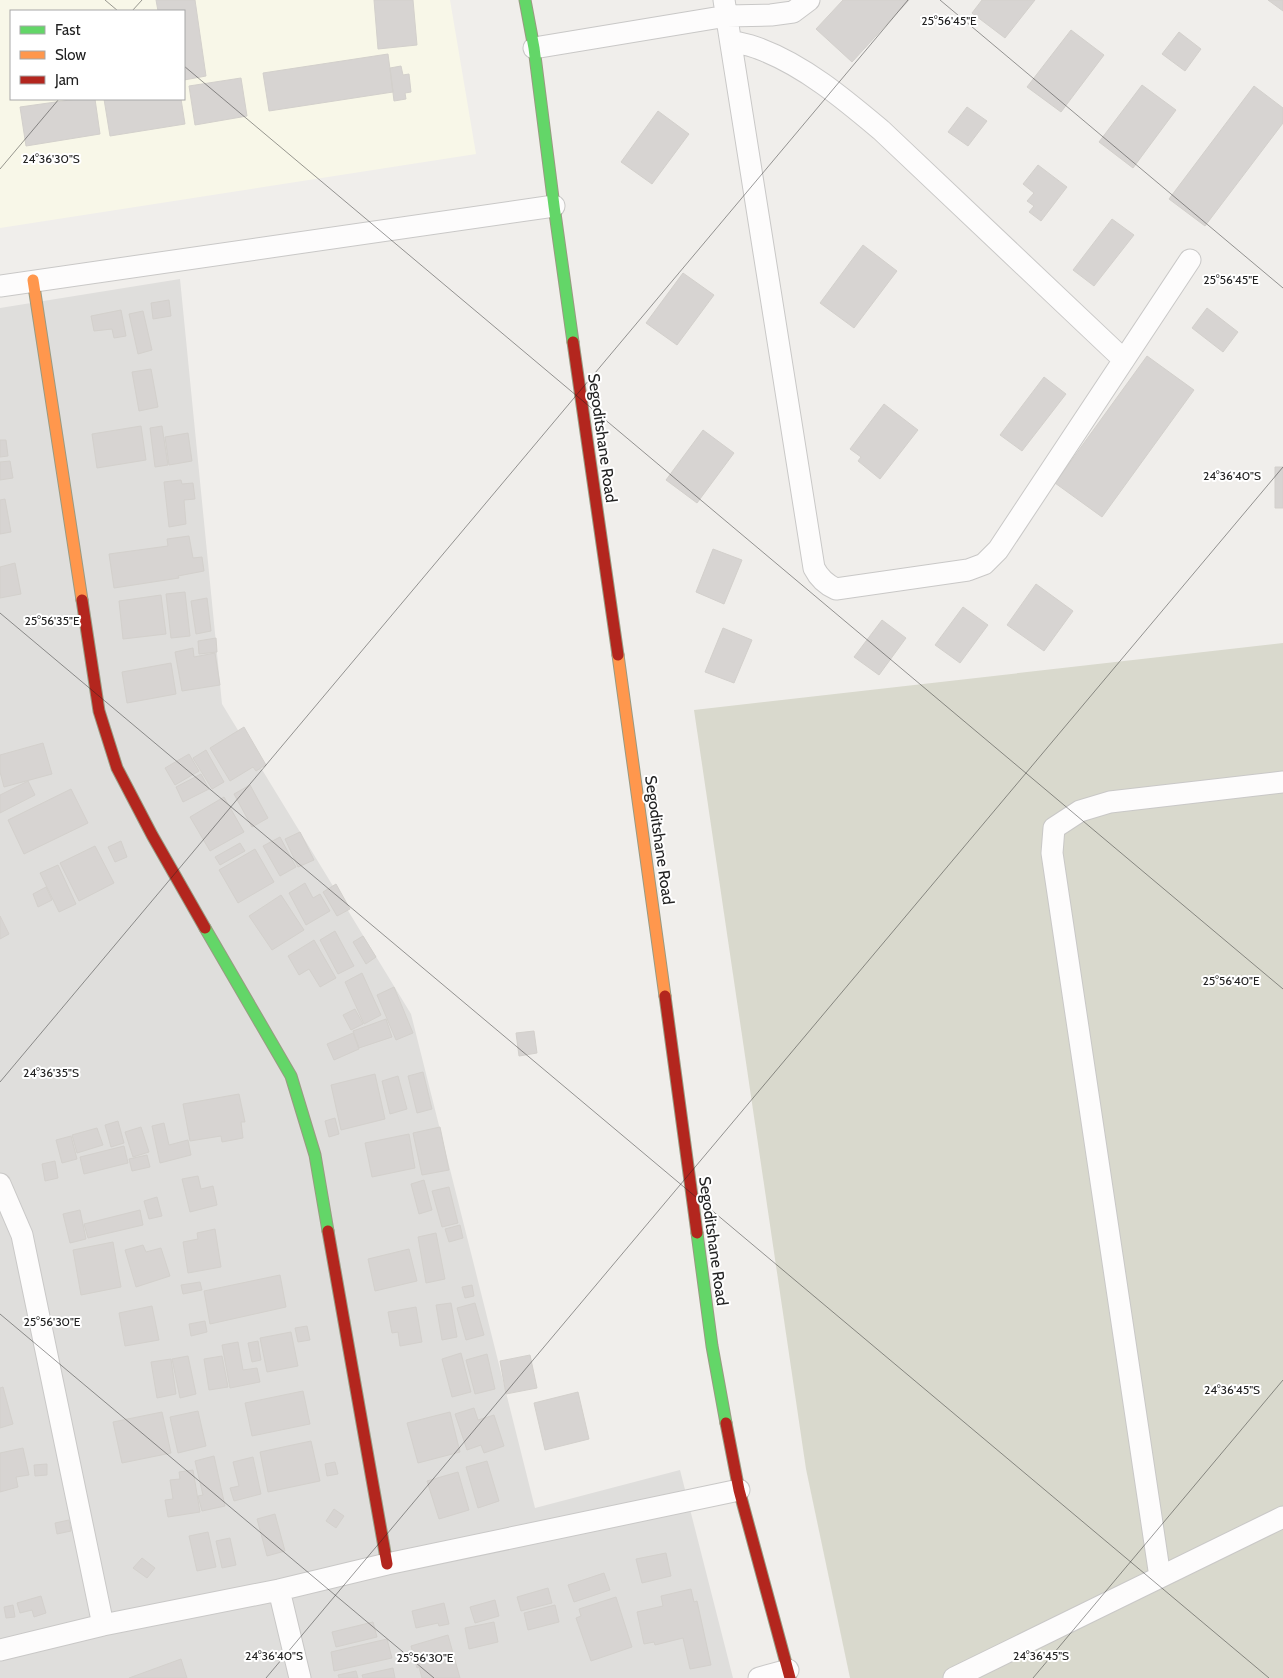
<svg xmlns="http://www.w3.org/2000/svg" width="1283" height="1678" font-family="Cabin,sans-serif">
<rect width="100%" height="100%" fill="#f0eeeb"/>
<path fill="#dfdedc" d="M180 279 222 704 411 1014 535 1508 680 1470 733 1678H0V308Z"/>
<path fill="#f8f7e8" fill-rule="evenodd" d="M0 0H450L476 154 0 228ZM11 11H184V99H11Z"/>
<path fill="#d9d9cd" d="M1283 643V1678H850L806 1469 694 710Z"/>
<path fill="#d7d4d2" stroke="#d3d0cc" d="M156 0H195L206 76 184 80V11H158Z
M374 0H413L417 45 378 49Z
M843 0H909L852 62 816 29Z
M982 0H1035L1005 38 972 13Z
M1268 0H1283V11Z
M1071 30 1104 55 1061 112 1027 87Z
M1179 32 1201 49 1185 71 1162 54Z
M388 54 393 92 269 111 263 73Z
M401 66 403 75 409 74 411 92 405 93 406 99 394 101 390 68Z
M241 78 247 116 195 125 189 86Z
M1142 85 1176 110 1133 168 1099 142Z
M1254 86 1283 108V123L1205 226 1169 199Z
M77 99H95L100 134 26 146 20 107Z
M104 99H181L185 124 110 136Z
M967 107 987 121 968 146 948 132Z
M658 111 689 134 652 184 621 162Z
M1038 165 1067 187 1041 221 1029 212 1034 206 1027 201 1034 193 1023 184Z
M1112 219 1134 235 1094 286 1073 270Z
M863 245 897 271 854 328 820 303Z
M683 273 714 295 677 345 646 323Z
M169 300 171 316 153 319 151 303Z
M1207 308 1238 332 1223 352 1192 328Z
M121 310 126 336 114 338 112 329 94 331 91 316Z
M143 311 152 350 138 354 129 314Z
M1147 356 1194 390 1102 517 1055 483Z
M151 369 158 407 139 411 132 372Z
M1044 377 1066 394 1022 451 1000 435Z
M884 404 918 430 880 479 858 461 861 457 850 449Z
M141 426 146 460 97 468 92 434Z
M162 426 168 465 155 467 150 428Z
M703 430 734 453 697 503 666 480Z
M188 433 192 461 169 465 165 437Z
M0 440H6L8 456 0 457Z
M10 461 13 478 0 480V462Z
M1275 467H1283V508H1275Z
M181 480 182 484 193 483 195 499 184 500 186 524 169 527 164 482Z
M5 499 11 532 0 534V500Z
M189 536 193 558 202 557 204 571 178 576 179 578 114 588 109 554 168 546 167 539Z
M713 549 742 560 724 604 696 592Z
M15 563 21 594 0 598V567Z
M1036 584 1073 611 1044 651 1007 625Z
M185 592 190 636 171 638 166 594Z
M161 595 166 634 123 639 119 601Z
M207 598 211 631 196 634 191 601Z
M963 607 988 625 960 663 935 645Z
M882 620 906 638 879 675 854 657Z
M723 628 752 640 734 683 705 672Z
M216 638 217 652 199 654 198 641Z
M193 648 194 657 215 653 220 685 182 691 175 652Z
M171 663 176 694 127 703 122 672Z
M244 727 266 765 256 771 253 767 230 781 210 748Z
M43 743 52 774 4 787 0 772V755Z
M206 750 224 782 212 789 193 758Z
M189 754 199 771 175 785 165 768Z
M201 774 209 789 183 802 176 787Z
M28 781 35 795 0 813V795Z
M250 785 268 818 252 827 234 794Z
M71 789 88 823 24 854 8 820Z
M224 797 244 832 210 851 190 817Z
M300 832 314 860 298 867 285 839Z
M280 837 296 867 280 876 263 846Z
M121 841 127 857 115 862 108 847Z
M240 843 245 851 220 865 215 857Z
M95 846 114 883 79 901 60 863Z
M255 849 274 882 238 903 219 870Z
M58 865 76 904 59 912 40 873Z
M305 883 313 898 320 894 330 911 306 925 289 893Z
M336 884 350 909 337 916 323 892Z
M46 887 52 900 38 907 33 894Z
M281 895 304 930 272 950 249 916Z
M0 916 9 934 0 939Z
M335 931 354 966 338 974 320 940Z
M363 936 376 957 366 964 353 942Z
M314 940 336 978 320 987 309 969 299 975 288 956Z
M362 973 381 1015 364 1024 345 982Z
M394 987 413 1033 396 1040 377 995Z
M355 1009 363 1024 351 1030 343 1015Z
M386 1019 392 1037 359 1048 353 1031Z
M534 1031 537 1053 519 1056 516 1033Z
M353 1033 359 1049 334 1060 327 1044Z
M423 1072 432 1109 417 1113 408 1076Z
M375 1074 385 1119 341 1130 331 1085Z
M398 1076 407 1109 390 1114 382 1081Z
M239 1094 245 1122H241L243 1138 222 1142 221 1136 190 1141 183 1104Z
M335 1118 339 1134 329 1137 325 1121Z
M118 1121 124 1143 111 1147 105 1125Z
M164 1123 169 1145 188 1140 191 1155 160 1163 152 1126Z
M141 1127 149 1152 133 1157 125 1132Z
M440 1127 449 1170 422 1175 413 1133Z
M97 1128 103 1145 77 1153 72 1135Z
M409 1134 415 1168 372 1177 365 1143Z
M71 1136 77 1159 62 1163 56 1140Z
M124 1146 128 1163 84 1174 80 1157Z
M147 1155 150 1167 132 1171 129 1159Z
M55 1161 58 1178 45 1181 42 1164Z
M198 1176 201 1189 213 1186 217 1205 190 1212 182 1179Z
M424 1180 432 1210 419 1214 411 1184Z
M449 1187 458 1223 442 1227 432 1191Z
M157 1197 162 1216 149 1219 144 1201Z
M80 1210 86 1239 70 1243 63 1214Z
M140 1210 143 1225 88 1238 84 1224Z
M460 1225 463 1238 449 1242 445 1229Z
M215 1229 221 1267 188 1273 183 1242 198 1239 197 1233Z
M436 1233 445 1279 426 1283 418 1237Z
M113 1242 121 1287 81 1295 73 1250Z
M143 1245 146 1252 161 1248 170 1276 136 1287 125 1250Z
M409 1249 417 1281 375 1291 368 1259Z
M280 1275 286 1307 210 1324 204 1291Z
M200 1282 202 1290 183 1294 181 1285Z
M472 1285 474 1296 465 1298 462 1287Z
M451 1303 457 1337 442 1340 436 1305Z
M475 1303 484 1335 466 1340 457 1308Z
M152 1306 159 1340 125 1346 119 1313Z
M416 1307 422 1342 400 1346 398 1332 392 1333 388 1312Z
M205 1321 207 1332 191 1336 189 1324Z
M307 1326 310 1340 298 1342 295 1328Z
M291 1332 298 1366 267 1372 260 1338Z
M258 1341 261 1360 252 1362 248 1343Z
M238 1342 243 1370 257 1368 260 1382 230 1388 222 1345Z
M461 1353 471 1392 452 1397 442 1359Z
M487 1354 495 1389 475 1394 466 1360Z
M530 1355 537 1388 506 1394 500 1361Z
M188 1356 196 1394 180 1398 172 1359Z
M222 1356 228 1387 209 1390 204 1359Z
M171 1359 176 1394 157 1398 151 1362Z
M3 1387 13 1424 0 1428V1388Z
M303 1391 310 1424 252 1436 245 1403Z
M578 1392 589 1439 545 1450 534 1403Z
M474 1408 478 1420 494 1415 504 1446 484 1453 481 1445 467 1450 455 1414Z
M198 1411 206 1446 178 1453 170 1417Z
M162 1412 171 1453 122 1463 113 1422Z
M450 1412 460 1452 418 1463 407 1423Z
M311 1441 320 1481 268 1492 260 1452Z
M23 1448 29 1475 16 1477 18 1487 0 1492V1453Z
M214 1456 225 1506 202 1511 198 1496 203 1495 195 1461Z
M253 1457 261 1494 234 1501 230 1488 239 1486 233 1462Z
M487 1461 499 1501 478 1508 466 1467Z
M335 1462 338 1474 327 1476 325 1464Z
M47 1464V1475L35 1476 34 1465Z
M193 1470 200 1512 168 1517 165 1500 173 1499 170 1480 180 1479 179 1472Z
M458 1472 469 1510 439 1519 427 1481Z
M334 1509 344 1516 336 1528 326 1521Z
M275 1514 285 1551 267 1556 257 1519Z
M69 1520 71 1531 57 1534 55 1523Z
M208 1532 216 1567 197 1571 189 1536Z
M230 1538 236 1565 222 1568 216 1541Z
M666 1553 671 1576 642 1583 636 1559Z
M142 1558 155 1568 147 1578 133 1568Z
M604 1573 610 1590 574 1602 568 1585Z
M548 1588 552 1603 521 1611 517 1597Z
M691 1589 694 1602 697 1601 711 1665 690 1669 683 1638 655 1645 654 1642 644 1644 637 1612 663 1606 661 1596Z
M41 1596 46 1613 34 1617 32 1610 20 1613 17 1603Z
M616 1597 632 1647 591 1661 576 1618 581 1616 579 1609Z
M495 1600 499 1616 475 1623 470 1607Z
M444 1603 449 1624 439 1626 438 1623 416 1628 412 1611Z
M13 1605 15 1617 6 1618 4 1607Z
M555 1605 559 1622 528 1630 524 1613Z
M373 1622 377 1637 336 1647 332 1632Z
M494 1622 498 1642 469 1649 465 1628Z
M448 1635 460 1678H422L419 1667 417 1668 411 1646Z
M387 1639 392 1658 334 1671 331 1652Z
M181 1659 187 1678H129Z
M393 1668 395 1678H363L362 1675Z
M356 1671 358 1678H339L338 1675Z"/>
<g fill="none" stroke-linecap="round" stroke-linejoin="round">
<defs>
<path id="street" d="M724 0 814 568C819 578 825 584 836 589L968 570 984 564 998 550 1190 260
M731 41C740 43 751 45 760 49 805 66 844 99 881 130L1124 360
M534 48 727 16 771 15 793 12 809 0
M0 286 554 206
M0 1184 22 1235 103 1625
M1160 1577 1052 853 1054 828 1080 811 1110 802 1283 782
M279 1590 300 1678
M0 1650 103 1625 279 1590 387 1564 739 1490
M759 1678 788 1670
M954 1678 1283 1517"/>
<path id="fast" d="M525 0 534 48 554 206 573 342
M205 928 291 1076 315 1155 328 1231
M697 1233 712 1346 726 1423"/>
<path id="slow" d="M33 280 82 600
M618 655 665 996"/>
<path id="jam" d="M573 342 618 655
M82 600 99 711 117 768 152 835 205 928
M665 996 697 1233
M328 1231 387 1564
M726 1423 739 1490 790 1678"/>
</defs>
<use href="#street" stroke="#c9c8c7" stroke-width="23"/>
<use href="#fast" stroke="#999a82" stroke-width="13"/>
<use href="#slow" stroke="#999a82" stroke-width="13"/>
<use href="#jam" stroke="#999a82" stroke-width="13"/>
<use href="#street" stroke="#fdfcfc" stroke-width="21"/>
<use href="#fast" stroke="#63d668" stroke-width="11"/>
<use href="#slow" stroke="#ff974d" stroke-width="11"/>
<use href="#jam" stroke="#b3261e" stroke-width="11"/>
</g>
<path fill="none" stroke="#222" stroke-width="1" stroke-opacity="0.45" d="M105 0 118 11M940 0 1283 288M132 11 142 0M184 66 1283 989M0 169 59 99M0 613 1269 1678M0 1082 908 0M0 1314 434 1678M266 1678 1283 467M1033 1678 1283 1380"/>
<g text-anchor="middle" stroke-width="4" stroke-linejoin="round" paint-order="stroke">
<g font-size="16" fill="#222" stroke="#fff">
<text transform="translate(603 438) rotate(82)" y="6">Segoditshane Road</text>
<text transform="translate(660 840) rotate(82)" y="6">Segoditshane Road</text>
<text transform="translate(714 1241) rotate(82)" y="6">Segoditshane Road</text>
</g>
</g>
<g font-size="12" text-anchor="middle" fill="#222" stroke="#fff" stroke-width="4" stroke-linejoin="round" paint-order="stroke">
<text x="949" y="25">25°56'45"E</text>
<text x="51" y="163">24°36'30"S</text>
<text x="1231" y="284">25°56'45"E</text>
<text x="1232" y="480">24°36'40"S</text>
<text x="52" y="625">25°56'35"E</text>
<text x="1231" y="985">25°56'40"E</text>
<text x="51" y="1077">24°36'35"S</text>
<text x="52" y="1326">25°56'30"E</text>
<text x="1232" y="1394">24°36'45"S</text>
<text x="274" y="1660">24°36'40"S</text>
<text x="1041" y="1660">24°36'45"S</text>
<text x="425" y="1662">25°56'30"E</text>
</g>
<rect x="10" y="10" width="175" height="90" fill="#ffffff" stroke="#a7a7a7"/>
<rect x="20" y="26" width="25" height="8" fill="#63d668" stroke="#a7a7a7"/>
<text x="55" y="35" font-size="15" fill="#222222">Fast</text>
<rect x="20" y="51" width="25" height="8" fill="#ff974d" stroke="#a7a7a7"/>
<text x="55" y="60" font-size="15" fill="#222222">Slow</text>
<rect x="20" y="76" width="25" height="8" fill="#b3261e" stroke="#a7a7a7"/>
<text x="55" y="85" font-size="15" fill="#222222">Jam</text>
</svg>
